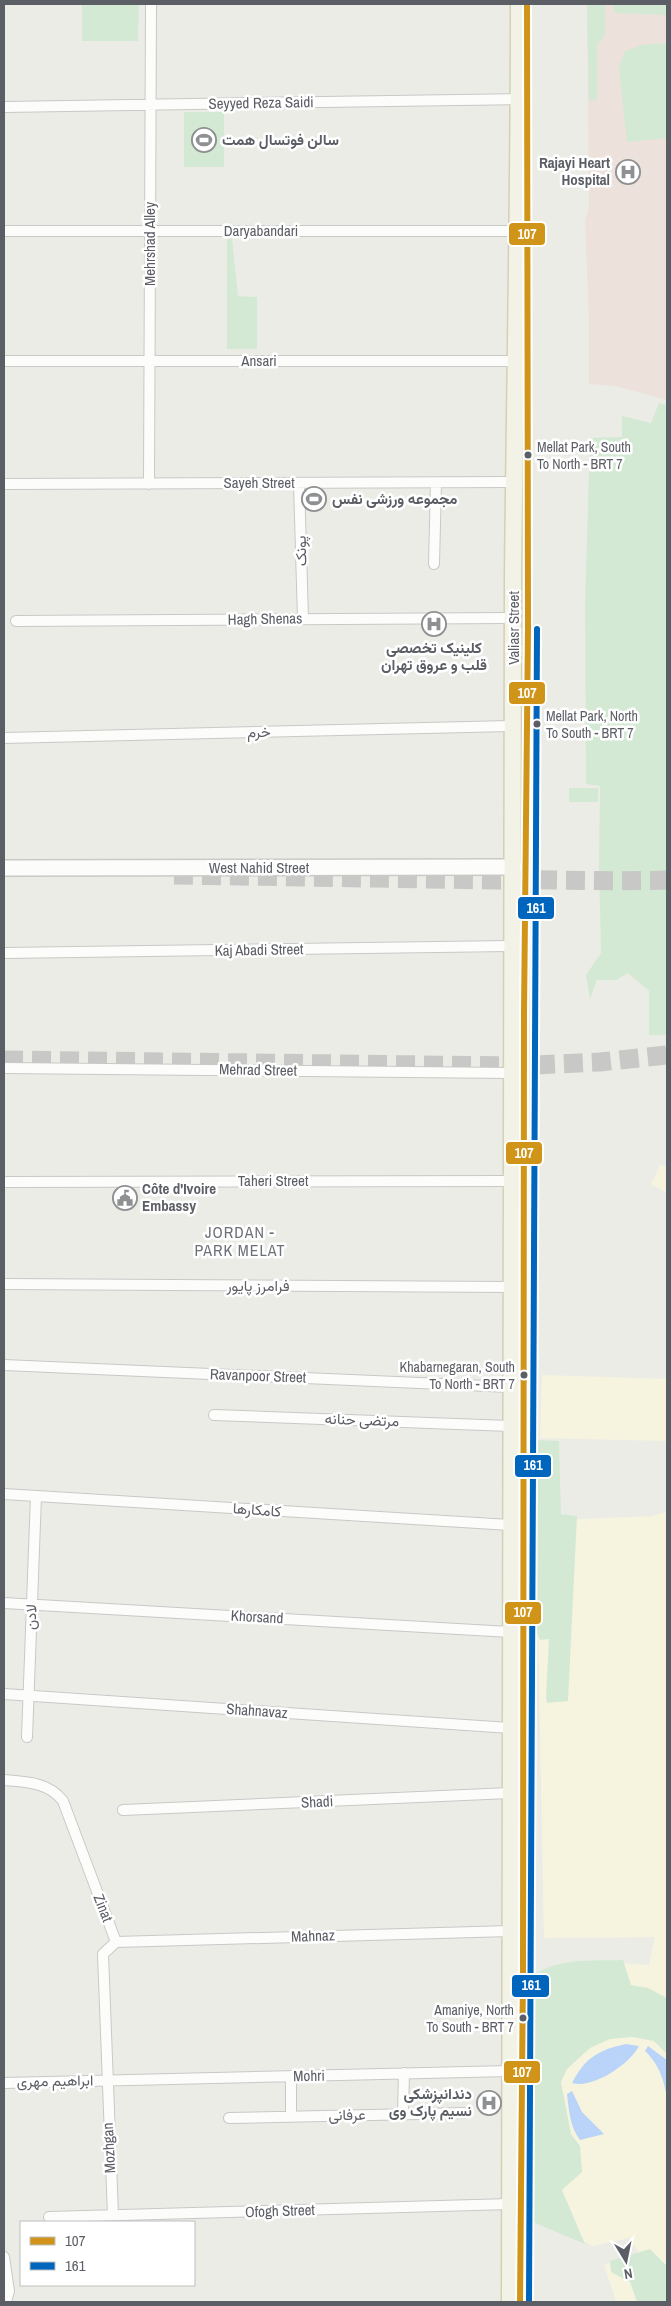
<svg xmlns="http://www.w3.org/2000/svg" width="671" height="2306" font-family="'Archivo Narrow',Vazirmatn,sans-serif">
<rect width="100%" height="100%" fill="#ecece7"/>
<path fill="#f6f4df" d="M660 1165 667 1167V1193L651 1184Z
M542 1375 667 1379V1441L540 1438Z
M667 1512V2302H616L604 2265 640 2254 629 2238 593 2246 535 2218 537 2052 591 1961 649 1965 655 1937 544 1938 536 1521 652 1516Z"/>
<path fill="#ece1db" d="M587 4H667V400L615 386 589 384V320L585 220 589 206Z"/>
<path fill="#d4e9d4" d="M82 4H139L138 41H82Z
M587 4H605V35L597 45V101L589 100Z
M613 4H667V15L616 13 614 10Z
M667 43V138L627 142 619 68 624 52 641 45Z
M184 112H224V167H184Z
M227 238 232 239 238 296 257 297V349H227Z
M659 403 667 405V1035H649V991L628 973 616 980H597L590 999 586 975 601 953 599 865 600 786 586 784 585 603 590 438 622 437V416L651 423Z
M569 788H598V802H569Z
M535 1440 559 1441 561 1514 577 1516 568 1701 547 1703 546 1697 549 1639 540 1640 533 1624Z
M623 1960 631 1985 648 1988 667 1998V2054L654 2041 632 2037 610 2039 590 2048 567 2069 561 2082 571 2134 580 2146 582 2172 562 2190 585 2244 528 2220V1980C553 1957 591 1961 623 1960Z
M650 2249 667 2266V2302H637L630 2282 611 2272 610 2261Z"/>
<path fill="#b9d4f8" d="M626 2044 639 2046C630 2064 593 2089 572 2083 585 2058 598 2050 626 2044Z
M648 2046 667 2060V2097C663 2077 659 2065 645 2051Z
M572 2091 582 2112 604 2134 580 2140C570 2127 569 2111 567 2094Z"/>
<g fill="none" stroke-linecap="round" stroke-linejoin="round">
<path stroke="#c8c8c6" stroke-width="19" stroke-dasharray="19 9" stroke-linecap="butt" d="M174 875 495 880C553 879 610 882 667 880
M4 1060 512 1066 600 1062 667 1055"/>
<defs>
<path id="street" d="M4 107 519 99
M4 231H519
M4 361H515
M299 483 303 619
M4 484 514 482
M149 484 151 4
M434 564 436 483
M16 621 513 618
M4 738 514 726
M4 953 513 946
M4 1068 513 1073
M4 1182 513 1181
M4 1284 512 1287
M4 1365 512 1387
M214 1415 511 1426
M4 1494 511 1525
M4 1603 511 1632
M4 1694 511 1728
M27 1737 36 1496
M4 1780C26 1782 49 1782 63 1801L116 1942 103 1954 113 2215
M123 1810 510 1793
M116 1942 511 1931
M291 2076V2117
M4 2083 511 2071
M403 2114 404 2073
M229 2118 466 2113
M49 2217 511 2204
M4 2257 9 2291 6 2302"/>
<path id="secondary" d="M4 868 514 867"/>
<path id="primary" d="M510 2302 513 577C515 386 519 195 519 4"/>
</defs>
<use href="#street" stroke="#c8c9c7" stroke-width="12"/>
<use href="#secondary" stroke="#c9c9c8" stroke-width="18"/>
<use href="#primary" stroke="#d4d0b4" stroke-width="19"/>
<use href="#street" stroke="#fcfcfb" stroke-width="10"/>
<use href="#secondary" stroke="#fcfcfb" stroke-width="15"/>
<use href="#primary" stroke="#f3f2e7" stroke-width="16"/>
<defs>
<path id="bus-1" d="M520 2302 523 1970 524 1013 528 629 527 4"/>
<path id="bus-2" d="M529 2302 537 629"/>
</defs>
<use href="#bus-1" stroke="#fff" stroke-width="10"/>
<use href="#bus-2" stroke="#fff" stroke-width="10"/>
<use href="#bus-1" stroke="#d09419" stroke-width="6"/>
<use href="#bus-2" stroke="#0065bd" stroke-width="6"/>
</g>
<defs>
<symbol id="stadium-ring" viewBox="-11 -11 22 22"><circle r="9.5" fill="#fff" stroke="#8e9092" stroke-width="1.5"/><path d="M0-5a6.5 5 0 1 0 0 10a6.5 5 0 1 0 0-10ZM-3.5-1.8h7v3.6h-7Z" fill="#8e9092"/></symbol>
<symbol id="hospital-ring" viewBox="-11 -11 22 22"><circle r="9.5" fill="#fff" stroke="#8e9092" stroke-width="1.5"/><path d="M-5-5h3v3.5h4V-5h3V5h-3V1.5h-4V5h-3Z" fill="#8e9092"/></symbol>
<symbol id="civic-ring" viewBox="-11 -11 22 22"><circle r="9.5" fill="#fff" stroke="#8e9092" stroke-width="1.5"/><path d="M-.6-6.5H3V-4.5H.6V-3L4-1V1h2V6H-6V1h2V-1L-.6-3ZM-1.2 2.5V6h2.4V2.5Z" fill="#8e9092"/></symbol>
</defs>
<g fill-rule="evenodd">
<use href="#stadium-ring" x="190" y="126" width="28" height="28"/>
<use href="#hospital-ring" x="614" y="158" width="28" height="28"/>
<use href="#stadium-ring" x="300" y="485" width="28" height="28"/>
<use href="#hospital-ring" x="420" y="610" width="28" height="28"/>
<use href="#civic-ring" x="111" y="1184" width="28" height="28"/>
<use href="#hospital-ring" x="475" y="2089" width="28" height="28"/>
</g>
<g fill="#5c5e65" stroke="#fff" stroke-width="2">
<circle cx="528" cy="455" r="4.5"/>
<circle cx="537" cy="724" r="4.5"/>
<circle cx="524" cy="1375" r="4.5"/>
<circle cx="523" cy="2018" r="4.5"/>
</g>
<g text-anchor="middle" stroke-width="5" stroke-linejoin="round" paint-order="stroke">
<g font-size="14" fill="#5c5e65" stroke="#fff" text-anchor="start">
<text x="537" y="452">Mellat Park, South<tspan x="537" dy="17">To North - BRT 7</tspan></text>
<text x="546" y="721">Mellat Park, North<tspan x="546" dy="17">To South - BRT 7</tspan></text>
<text x="515" y="1372" text-anchor="end">Khabarnegaran, South<tspan x="515" dy="17">To North - BRT 7</tspan></text>
<text x="514" y="2015" text-anchor="end">Amaniye, North<tspan x="514" dy="17">To South - BRT 7</tspan></text>
</g>
<g font-size="15" fill="#5c5e65" stroke="#fff">
<text transform="translate(261 103) rotate(-1)" y="5">Seyyed Reza Saidi</text>
<text x="261" y="236">Daryabandari</text>
<text transform="translate(150 244) rotate(-90)" y="5">Mehrshad Alley</text>
<text x="259" y="366">Ansari</text>
<text x="259" y="488">Sayeh Street</text>
<text transform="translate(301 551) rotate(-92)" y="5">پونک</text>
<text transform="translate(265 619) rotate(-1)" y="5">Hagh Shenas</text>
<text transform="translate(514 628) rotate(-90)" y="5">Valiasr Street</text>
<text transform="translate(259 732) rotate(-1)" y="5">خرم</text>
<text x="259" y="873">West Nahid Street</text>
<text transform="translate(259 950) rotate(-1)" y="5">Kaj Abadi Street</text>
<text transform="translate(258 1070) rotate(1)" y="5">Mehrad Street</text>
<text x="273" y="1186">Taheri Street</text>
<text x="258" y="1291">فرامرز پایور</text>
<text transform="translate(258 1376) rotate(2)" y="5">Ravanpoor Street</text>
<text transform="translate(362 1420) rotate(2)" y="5">مرتضی حنانه</text>
<text transform="translate(257 1510) rotate(4)" y="5">کامکارها</text>
<text transform="translate(31 1617) rotate(-88)" y="5">لادن</text>
<text transform="translate(257 1617) rotate(3)" y="5">Khorsand</text>
<text transform="translate(257 1711) rotate(4)" y="5">Shahnavaz</text>
<text transform="translate(317 1802) rotate(-3)" y="5">Shadi</text>
<text transform="translate(103 1908) rotate(69)" y="5">Zinat</text>
<text transform="translate(313 1936) rotate(-2)" y="5">Mahnaz</text>
<text transform="translate(309 2076) rotate(-1)" y="5">Mohri</text>
<text transform="translate(55 2081) rotate(-1)" y="5">ابراهیم مهری</text>
<text transform="translate(347 2115) rotate(-1)" y="5">عرفانی</text>
<text transform="translate(109 2148) rotate(-93)" y="5">Mozhgan</text>
<text transform="translate(280 2211) rotate(-2)" y="5">Ofogh Street</text>
</g>
<g font-size="15" font-weight="bold" fill="#5c5e65" stroke="#fff" text-anchor="start">
<text x="222" y="145">سالن فوتسال همت</text>
<text x="610" y="168" text-anchor="end">Rajayi Heart<tspan x="610" dy="17">Hospital</tspan></text>
<text x="332" y="504">مجموعه ورزشی نفس</text>
<text x="434" y="653" text-anchor="middle">کلینیک تخصصی<tspan x="434" dy="17">قلب و عروق تهران</tspan></text>
<text x="142" y="1194">Côte d'Ivoire<tspan x="142" dy="17">Embassy</tspan></text>
<text x="472" y="2099" text-anchor="end">دندانپزشکی<tspan x="472" dy="17">نسیم پارک وی</tspan></text>
</g>
<g font-size="16" letter-spacing="1" fill="#6d7077" stroke="#fff">
<text x="240" y="1238">JORDAN -<tspan x="240" dy="18">PARK MELAT</tspan></text>
</g>
</g>
<g stroke="#fff" stroke-width="2">
<rect x="508" y="222" width="38" height="24" rx="5" fill="#d09419"/>
<rect x="508" y="681" width="38" height="24" rx="5" fill="#d09419"/>
<rect x="517" y="896" width="38" height="24" rx="5" fill="#0065bd"/>
<rect x="505" y="1141" width="38" height="24" rx="5" fill="#d09419"/>
<rect x="514" y="1454" width="38" height="24" rx="5" fill="#0065bd"/>
<rect x="504" y="1601" width="38" height="24" rx="5" fill="#d09419"/>
<rect x="511" y="1974" width="39" height="24" rx="5" fill="#0065bd"/>
<rect x="503" y="2060" width="38" height="24" rx="5" fill="#d09419"/>
</g>
<g font-size="14" text-anchor="middle" font-weight="bold" fill="#fff">
<text x="527" y="239">107</text>
<text x="527" y="698">107</text>
<text x="536" y="913">161</text>
<text x="524" y="1158">107</text>
<text x="533" y="1470">161</text>
<text x="523" y="1617">107</text>
<text x="531" y="1990">161</text>
<text x="522" y="2077">107</text>
</g>
<rect width="671" height="2306" fill="none" stroke="#5c5e65" stroke-width="10"/>
<rect x="20" y="2221" width="175" height="65" fill="#ffffff" stroke="#bebfc1"/>
<rect x="30" y="2237" width="25" height="8" fill="#d09419" stroke="#bebfc1"/>
<text x="65" y="2246" font-size="15" fill="#5c5e65">107</text>
<rect x="30" y="2262" width="25" height="8" fill="#0065bd" stroke="#bebfc1"/>
<text x="65" y="2271" font-size="15" fill="#5c5e65">161</text>
<g transform="translate(626 2261) rotate(170)" stroke="#ffffff" stroke-width="4" paint-order="stroke">
<path d="M0-4L9 19L0 12L-9 19Z" fill="#5c5e65"/>
<text y="-8" font-size="14" font-weight="bold" text-anchor="middle" fill="#5c5e65">N</text>
</g>
</svg>
